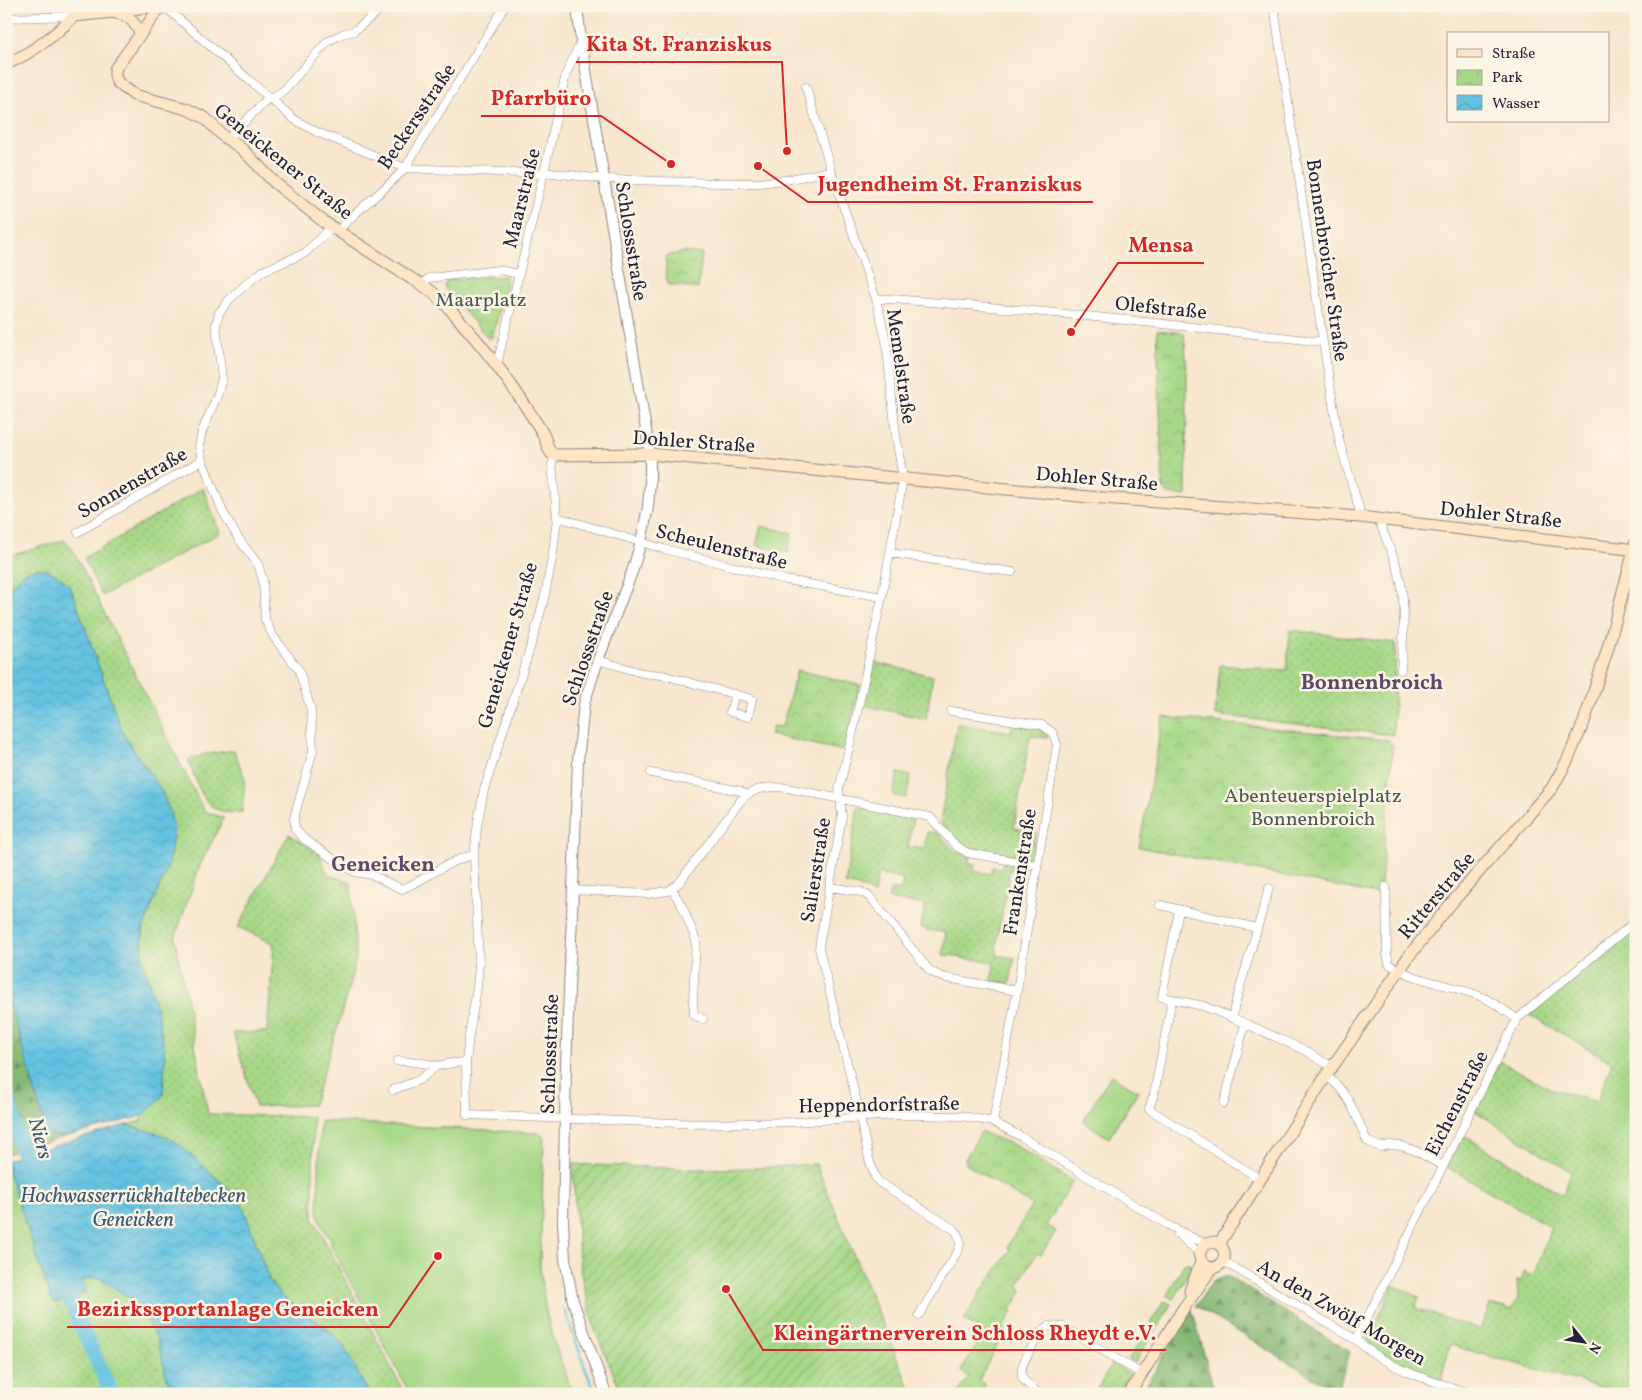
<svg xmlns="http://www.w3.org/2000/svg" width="1642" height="1400" font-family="Vollkorn,serif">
<defs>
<pattern id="grass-dots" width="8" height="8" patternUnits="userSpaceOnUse" patternTransform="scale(1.25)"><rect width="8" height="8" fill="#a7d887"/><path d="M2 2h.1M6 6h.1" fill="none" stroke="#8fb975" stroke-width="1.8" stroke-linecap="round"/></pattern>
<pattern id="forest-firs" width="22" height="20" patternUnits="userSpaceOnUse" patternTransform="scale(1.25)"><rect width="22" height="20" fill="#85b874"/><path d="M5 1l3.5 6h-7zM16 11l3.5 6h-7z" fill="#6c9560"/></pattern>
<pattern id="park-crowns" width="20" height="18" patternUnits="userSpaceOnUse" patternTransform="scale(1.25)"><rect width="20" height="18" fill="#a7d887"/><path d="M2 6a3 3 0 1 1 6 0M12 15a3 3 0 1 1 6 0" fill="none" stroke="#8fb975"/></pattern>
<pattern id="garden-furrows" width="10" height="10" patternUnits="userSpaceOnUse" patternTransform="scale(1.25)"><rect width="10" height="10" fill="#a7d887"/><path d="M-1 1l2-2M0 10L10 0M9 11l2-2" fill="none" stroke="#8fb975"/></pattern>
<pattern id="water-waves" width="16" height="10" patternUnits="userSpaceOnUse" patternTransform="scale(1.25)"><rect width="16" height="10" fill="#63c2e1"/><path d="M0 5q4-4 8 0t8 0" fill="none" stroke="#56a6c2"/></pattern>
</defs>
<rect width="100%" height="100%" fill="#fcf5e5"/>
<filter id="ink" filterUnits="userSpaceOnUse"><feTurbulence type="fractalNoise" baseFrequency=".02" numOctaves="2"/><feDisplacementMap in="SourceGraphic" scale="10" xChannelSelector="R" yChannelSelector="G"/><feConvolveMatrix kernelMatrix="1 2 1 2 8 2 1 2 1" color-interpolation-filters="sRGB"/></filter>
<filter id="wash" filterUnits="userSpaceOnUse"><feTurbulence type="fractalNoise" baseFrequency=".0096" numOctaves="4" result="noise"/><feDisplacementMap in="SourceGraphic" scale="20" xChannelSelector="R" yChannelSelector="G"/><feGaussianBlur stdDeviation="1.12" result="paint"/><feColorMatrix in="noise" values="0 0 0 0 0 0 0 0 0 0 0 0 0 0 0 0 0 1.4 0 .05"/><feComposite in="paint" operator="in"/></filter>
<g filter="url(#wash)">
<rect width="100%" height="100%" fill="#f8e6ce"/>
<path fill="url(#grass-dots)" stroke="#647d61" d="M203 488 220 533 102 596 84 558Z
M64 540 71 546 204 811 224 818 200 865 175 938 208 1114 313 1117V1218L405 1394H369L344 1347 330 1331 281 1296 270 1282 243 1207 231 1191 181 1146 169 1138 155 1133 126 1125 142 1121V1116L163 1096 165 1057 164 1047 158 1015 142 956 143 929 165 872 174 830 169 809 161 790 123 734 70 586 18 577 6 593V557Z
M1290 630 1396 643 1393 735 1215 715 1220 665 1287 670Z
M872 662 933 676 926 719 863 705Z
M1013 723 1039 728 1048 733 1047 738 1030 736 1014 828 1036 832 1032 856 1029 858 965 847 956 841 940 822 957 724 1011 732Z
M234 750 245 779 242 812C204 818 200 789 188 760L206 754Z
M858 807 913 819 908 847 924 849 927 832 938 833 956 852 971 856 969 863 975 864 974 871 991 874 993 867 1001 868 1003 862 1026 866 1022 870 1010 869 996 948 997 949V955L1015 958 1010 982 1009 983 992 981 994 963 977 959 976 960 960 958V956L943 955 946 932 926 930V929L921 928 925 905 888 899 890 890H901L903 878 883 876V874L878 873 874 894 863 888 845 884Z
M289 834 319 854 328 875 351 882 356 960 340 1019 313 1105 256 1107 233 1033 267 1032 274 944 238 927Z
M1636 926V1394H1624L1450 1345 1441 1381C1427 1376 1372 1356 1368 1342 1366 1336 1370 1329 1372 1323L1376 1324 1393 1285 1419 1297 1415 1308 1480 1330 1490 1304 1511 1310 1518 1299 1517 1280 1522 1281 1523 1272 1533 1276 1551 1227 1447 1167 1463 1135 1563 1195 1571 1172 1475 1111 1500 1061 1549 1088 1597 1102 1612 1062 1529 1015Z
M6 1166 10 1177 86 1292 82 1280 95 1277 102 1279 137 1303 157 1338 171 1394H6Z
M1190 1262 1192 1268 1174 1299 1167 1295 1184 1264Z
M1164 1301 1171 1304 1135 1363 1129 1359Z
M1113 1363 1130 1374 1117 1394H1094Z"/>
<path fill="url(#forest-firs)" stroke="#546d58" d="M6 949 10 1004 47 1134 52 1136H68L6 1154Z
M1228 1276 1350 1352 1337 1392 1196 1306 1212 1281Z
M1192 1309 1215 1394H1141Z"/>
<path fill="url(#park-crowns)" stroke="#647d61" d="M685 252 702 254 698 289 667 284 665 256Z
M505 276 507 279 493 336 489 339 445 289 444 286 448 280Z
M1157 330 1184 333 1187 372 1186 496 1167 494V489H1163Z
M797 670 860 685 844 751 770 735 773 726 782 727Z
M1163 717 1388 740 1393 745 1380 895 1139 847Z
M981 1132 1016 1146 1073 1181 1046 1225 1056 1231 1041 1255 1037 1253 1018 1284 1022 1291 1011 1309 1013 1311 1004 1326 1006 1328 979 1380 985 1385 980 1394H958L969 1376 961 1371 982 1337 989 1338 990 1337 964 1320 981 1292 1009 1252 1010 1250 1007 1247 1032 1205 967 1165 965 1159Z"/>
<path fill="url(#garden-furrows)" stroke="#647d61" d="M572 1164 694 1169 755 1168 816 1164 912 1394H622L595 1331 580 1270Z"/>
<path fill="#a7d887" stroke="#647d61" d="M761 526 792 533 788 553 756 545Z
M898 773 911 776 906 798 893 795Z
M1111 1075 1138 1091 1109 1138 1083 1121Z
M320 1121 538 1133 544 1137 540 1266 546 1312 554 1342 573 1394H410L331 1245V1238L326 1234 318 1215Z"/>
<path fill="url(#water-waves)" stroke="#42728e" d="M37 568C51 570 61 576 70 586L123 734 161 790 169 809 174 830 169 863 143 929 142 956 158 1015 164 1047 165 1057 163 1096 142 1116 68 1136H52L47 1134 10 1004 6 949V593C15 580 21 572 37 568Z
M126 1125 155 1133 169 1138 181 1146 231 1191 243 1207 270 1282 281 1296 330 1331 344 1347 369 1394H171L157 1338 137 1303 102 1279 95 1277 82 1280 86 1292 55 1303 50 1297 10 1177 6 1160Z"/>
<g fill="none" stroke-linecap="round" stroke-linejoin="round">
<path stroke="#63c2e1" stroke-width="2.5" d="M565 1310 585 1368 596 1394"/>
<path stroke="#63c2e1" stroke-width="15" d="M6 1089 28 1175
M62 1280 80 1324 112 1394"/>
</g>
</g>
<g filter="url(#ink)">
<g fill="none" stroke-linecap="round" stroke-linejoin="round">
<defs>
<path id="minor" d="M164 6 295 120 317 132 405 168 544 174
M1274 6 1323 342 1339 440 1359 508 1360 517
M6 18 74 16
M806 87 831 171 876 299 886 340 896 436 903 479 882 597 853 732 839 789 842 817 820 941 819 948 856 1099 869 1159 875 1177 879 1182 955 1230C960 1237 961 1241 959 1249L919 1315
M228 139 269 97 276 96 284 90 327 42 342 34 354 31 385 6
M544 172 604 179 719 183H759L785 180 831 171
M332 227 305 253 263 271 245 285 229 300 219 313 216 325 222 379 217 396 202 432 199 446 202 460 223 512 238 538 258 564 263 581 265 620 273 636 299 670 311 710 313 751 294 818 295 829 304 839 342 865 355 872 372 875 402 889C427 879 448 860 474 855
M338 231C358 208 385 191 405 168L505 6
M422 284 429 278 499 270 519 274
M876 299H892C1036 310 1180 325 1323 342
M497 364 544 172 566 74 581 41
M555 455 552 464 557 517 553 553 545 595 534 636 484 790 478 821 474 855 479 964 477 987 469 1036 466 1062 467 1115 703 1124 793 1122 896 1115 962 1116 993 1122 1020 1136 1166 1224 1205 1244
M557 517 664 549 786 580 882 597
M1379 520C1385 538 1394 556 1399 574 1407 605 1403 639 1401 670
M78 532 202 460
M891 553 1012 572
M598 660 642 673 662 675 752 699 748 717 730 712 735 694
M951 711 1042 725 1053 733 1057 745 1017 991 993 1122
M651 773 741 791 746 795
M830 887 861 892 870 897 930 971 942 977 1017 991
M1386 887 1387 954 1389 964C1415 981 1448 984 1477 995 1492 1000 1504 1010 1517 1019
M672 889 683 908 696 940 693 1000 694 1015 703 1019
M573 890 648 894 668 891 679 883 741 800C755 787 770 786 787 788L930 817 956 846 968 853 1036 865
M1160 905 1257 928
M1172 999 1162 997 1179 910
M1233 1018 1234 1008 1269 888
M397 1061 417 1062 437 1066 453 1063 466 1062
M1326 1076C1348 1090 1357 1118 1367 1141L1380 1147 1390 1145 1401 1146 1416 1151 1443 1166
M393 1090 419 1080 437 1066
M1224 1103 1245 1024
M1260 1179 1149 1109 1154 1094 1172 999 1203 1006 1233 1018 1302 1049 1332 1067
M1177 1233 1199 1253
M1223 1261 1356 1340C1389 1370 1433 1382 1475 1394
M1356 1340 1517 1019 1636 921
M1041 1394C1015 1378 1018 1371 1032 1347 1037 1338 1040 1330 1049 1326L1063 1327 1142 1374"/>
<path id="tertiary" d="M577 6 581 41 650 454V482L648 507 641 542 632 572 598 660 584 704 578 761 566 1067 563 1222 565 1259 573 1301 606 1394"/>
<path id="secondary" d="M161 6 115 69V75L117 82 134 95 187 109 205 118 223 136 242 149 275 183 324 222 412 279C436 291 451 310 468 330 496 362 520 396 542 432 546 439 547 447 551 453L555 455 650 454 1089 497 1360 517 1636 550
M116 13C130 15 133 22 141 33
M74 16 114 12 152 6
M6 64C37 51 61 30 84 6
M1219 1244 1326 1076 1409 956 1449 906 1552 788 1567 761 1584 722 1607 651 1636 543
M1190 1291 1201 1262
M1129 1394 1183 1309 1212 1268C1227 1266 1229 1248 1215 1242L1205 1244 1199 1253C1200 1261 1203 1266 1212 1268"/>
</defs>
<use href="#minor" stroke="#8d8484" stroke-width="9"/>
<use href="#tertiary" stroke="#8d8484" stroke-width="12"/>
<use href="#secondary" stroke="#8d8484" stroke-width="13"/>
<use href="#minor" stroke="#fff" stroke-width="8"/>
<use href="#tertiary" stroke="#fff" stroke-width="10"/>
<use href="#secondary" stroke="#fee5c5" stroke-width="11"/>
</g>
</g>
<g text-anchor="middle" stroke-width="5" stroke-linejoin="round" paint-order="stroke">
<g font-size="20" fill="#22223b" stroke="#fcf5e5">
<text transform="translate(416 116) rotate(-56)" y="7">Beckersstraße</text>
<text transform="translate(284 161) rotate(39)" y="7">Geneickener Straße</text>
<text transform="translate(521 198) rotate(-76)" y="7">Maarstraße</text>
<text transform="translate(632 241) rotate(81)" y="7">Schlossstraße</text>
<text transform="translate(1328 260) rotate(82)" y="7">Bonnenbroicher Straße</text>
<text transform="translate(1161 307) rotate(6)" y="7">Olefstraße</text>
<text transform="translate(902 366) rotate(82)" y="7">Memelstraße</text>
<text transform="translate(694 441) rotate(4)" y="7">Dohler Straße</text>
<text transform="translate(1097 478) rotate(5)" y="7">Dohler Straße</text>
<text transform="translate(132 482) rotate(-30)" y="7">Sonnenstraße</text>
<text transform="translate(1501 514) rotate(6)" y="7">Dohler Straße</text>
<text transform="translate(722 546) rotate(14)" y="7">Scheulenstraße</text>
<text transform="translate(507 645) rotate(-74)" y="7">Geneickener Straße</text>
<text transform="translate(587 648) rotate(-71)" y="7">Schlossstraße</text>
<text transform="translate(815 870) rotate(-81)" y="7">Salierstraße</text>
<text transform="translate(1019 872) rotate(-81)" y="7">Frankenstraße</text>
<text transform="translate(1436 895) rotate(-50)" y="7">Ritterstraße</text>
<text transform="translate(549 1054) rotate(-88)" y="7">Schlossstraße</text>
<text transform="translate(1456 1103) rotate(-63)" y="7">Eichenstraße</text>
<text transform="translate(879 1104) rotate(-1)" y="7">Heppendorfstraße</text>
<text transform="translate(1342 1312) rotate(30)" y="7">An den Zwölf Morgen</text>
</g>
<g font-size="20" fill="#4a5952" stroke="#fcf5e5">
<text x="481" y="306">Maarplatz</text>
<text x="1313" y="802">Abenteuerspielplatz<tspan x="1313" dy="23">Bonnenbroich</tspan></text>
</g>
<g font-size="21" font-weight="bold" fill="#5c4969" stroke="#fcf5e5">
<text x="1372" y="689">Bonnenbroich</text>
<text x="383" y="871">Geneicken</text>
</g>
<g font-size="21" font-style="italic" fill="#395a75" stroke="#fcf5e5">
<text transform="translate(41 1138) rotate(75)" y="7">Niers</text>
<text x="133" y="1202">Hochwasserrückhaltebecken<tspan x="133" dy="24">Geneicken</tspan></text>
</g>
</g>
<path fill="none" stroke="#d62828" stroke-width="2" d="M787 151L782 62H576M671 164L601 116H481M758 166L808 202H1093M1071 332L1118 263H1204M438 1256L389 1327H67M726 1289L763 1350H1166"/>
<g fill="#d62828" stroke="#fcf5e5" stroke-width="2">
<circle cx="787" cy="151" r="5"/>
<circle cx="671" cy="164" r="5"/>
<circle cx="758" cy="166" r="5"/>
<circle cx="1071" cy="332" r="5"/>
<circle cx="438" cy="1256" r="5"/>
<circle cx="726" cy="1289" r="5"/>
</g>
<g font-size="21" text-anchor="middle" font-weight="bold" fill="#d62828" stroke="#fcf5e5" stroke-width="5" stroke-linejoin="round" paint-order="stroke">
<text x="679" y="51">Kita St. Franziskus</text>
<text x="541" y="105">Pfarrbüro</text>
<text x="950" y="191">Jugendheim St. Franziskus</text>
<text x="1161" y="252">Mensa</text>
<text x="228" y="1316">Bezirkssportanlage Geneicken</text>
<text x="965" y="1340">Kleingärtnerverein Schloss Rheydt e.V.</text>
</g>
<rect width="1642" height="1400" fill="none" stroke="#fcf5e5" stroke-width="25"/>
<rect x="1447" y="32" width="162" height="90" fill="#fcf5e5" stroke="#a5a1a1"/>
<rect x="1457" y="49" width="25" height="8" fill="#fee5c5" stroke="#a5a1a1"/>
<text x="1492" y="58" font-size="15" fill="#22223b">Straße</text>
<rect x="1457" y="70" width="25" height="15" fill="url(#park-crowns)" stroke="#a5a1a1"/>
<text x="1492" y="82" font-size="15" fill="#22223b">Park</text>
<rect x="1457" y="95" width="25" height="15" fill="url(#water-waves)" stroke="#a5a1a1"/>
<text x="1492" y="108" font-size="15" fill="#22223b">Wasser</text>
<g transform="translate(1584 1342) rotate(120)" stroke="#fcf5e5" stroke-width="4" paint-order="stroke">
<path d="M0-4L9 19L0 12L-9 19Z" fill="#22223b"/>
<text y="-8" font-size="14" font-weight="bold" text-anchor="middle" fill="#22223b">N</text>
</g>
</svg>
